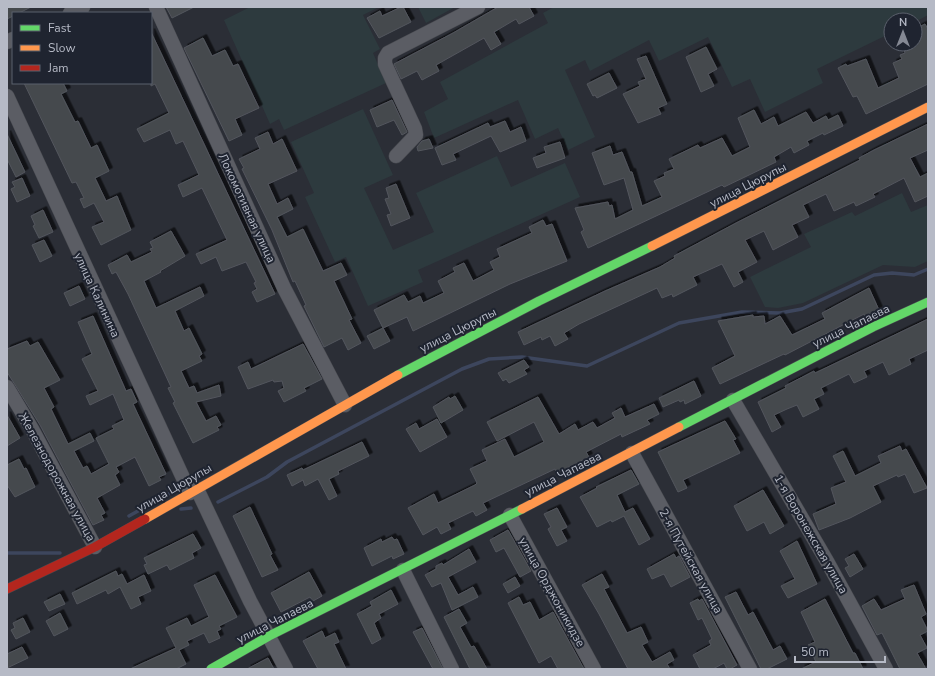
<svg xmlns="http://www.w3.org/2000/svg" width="935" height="676" font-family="'Nunito Sans',sans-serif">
<defs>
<filter id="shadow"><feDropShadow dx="3.5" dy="-3.5" stdDeviation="0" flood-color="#0009"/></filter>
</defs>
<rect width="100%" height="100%" fill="#2b2e36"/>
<path fill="#2d3a3e" d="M250 7H379L363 15 380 49 373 53 386 83 284 130 279 119 270 124 224 20Z
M418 7H455L426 23Z
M554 7H928V15L915 22V20H891V33L817 69 823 83 765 112 750 79 732 87 708 37 659 61 649 40 590 71 585 60 565 70 595 137 568 150 558 128 535 139 518 100 434 138 424 112 448 99 440 82 548 23 543 13Z
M363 109 393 175 364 188 393 250 434 232 416 193 497 156 511 187 565 163 580 197 418 270 423 282 368 306 346 257 335 262 305 197 314 193 291 142Z
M902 193 911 212 928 205V261L915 267 883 265 803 303 778 308 765 307 750 277 811 247 804 234 852 212 855 216Z"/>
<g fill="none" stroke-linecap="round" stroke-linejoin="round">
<path stroke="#3d465d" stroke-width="3.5" d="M218 502 267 477 287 462 462 369 489 359 522 357 587 366 679 323 742 312 780 313 802 309 874 275 892 273 914 275 928 269
M181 509 191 508
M129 516 172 492
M7 553H60"/>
</g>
<path fill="#45484e" stroke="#53565d" filter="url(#shadow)" d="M7 7H31L19 13H13V16L7 19Z
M166 7H194L172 18Z
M401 7H403L411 22 379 38 367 18 380 11 382 16Z
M498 7H529L534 16 519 24 516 19 494 32 501 44 491 50 484 38 436 65 439 71 422 80 417 71 401 79 394 64 453 33Z
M925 24 928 29V84L866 114 857 96 853 97 838 68 846 64 847 66 866 59 878 88 899 78 893 63 902 59 900 55 905 53 903 47 909 44H915V41L920 39 915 29Z
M151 32 275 294 257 302 252 292 257 289 254 283 256 282 246 262 222 271 216 257 201 264 196 254 227 240 202 188 183 197 178 185 199 175 183 141 176 144 170 130 144 142 137 129 169 113 155 84 151 86Z
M203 38 212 56 225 50 233 66 238 64 259 108 235 119 242 135 229 141 184 48Z
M706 47 717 69 708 74 714 86 701 92 686 57Z
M646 56 667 104 658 108 661 114 638 123 623 94 640 86 638 82 646 79 637 59Z
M609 73 617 88 597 98 595 95 593 96 587 84Z
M24 83H63L67 91 61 94 75 122 78 121 91 148 97 145 109 171 95 178 106 201 117 196 131 230 101 245 92 227 104 222 94 203 84 208 80 199 84 198 76 182 72 183Z
M392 100 407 132 402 135 394 120 377 127 370 110Z
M754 110 761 124 774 117 778 126 806 112 813 123 826 116 828 120 838 115 843 126 824 135 823 133 807 141 809 145 794 153 791 147 774 157 776 162 749 175 724 187 722 185 588 248 581 232 584 230 575 208 608 202 609 206 612 205 615 219 633 210 624 178 604 185 592 153 610 146 613 155 622 152 630 172H632L642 206 662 197 654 181 665 176 664 173 674 169 669 159 698 145 700 148 722 138 732 156 750 147 738 118Z
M505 121 510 132 521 127 526 141 500 152 491 136 453 154 456 160 442 165 435 148 488 123 490 127Z
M928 124V150L910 158 920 177 928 173V196L915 202 904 178 873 194 875 197 856 206 854 202 834 211 826 194 803 205 809 217 792 225 798 237 773 250 764 231 745 240 757 262 738 272 743 282 734 287 722 264 693 277 697 285 673 297 672 294 662 298 657 288 579 324 564 333 568 339 555 346 550 336 542 340 541 337 524 345 518 332 605 291 660 267 675 258 674 256 736 223 860 160 859 158 874 150Z
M268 132 273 144 282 139 297 171 268 184 277 204 288 198 293 209 277 217 287 237 303 229 323 271 341 263 347 275 334 281 352 319 349 320 361 343 348 350 342 338 324 347 304 306 306 305 295 281 293 282 272 230 242 169 244 168 239 159 260 149 255 138Z
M7 134 25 172 16 177 7 159Z
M429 139 433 148 418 151 417 147 422 141Z
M560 142 565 158 537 168 533 158 546 153 544 147Z
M22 178 30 196 17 202 11 189 15 187 12 182Z
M396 184 410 218 391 226 387 215 391 214 385 199 389 198 386 188Z
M43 210 53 232 39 238 33 226 35 225 31 216Z
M543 220 546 226 552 224 567 261 510 284 413 331 407 317 383 328 374 310 404 295 408 302 420 296 423 303 444 293 438 281 455 272 453 268 464 263 473 281 494 270 490 262 500 257 497 249 532 233 529 227Z
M171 231 185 256 160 271 161 272 144 281 156 308 200 287 204 296 175 311 184 331 189 328 202 354 199 356 202 361 181 371 189 388 194 386 197 393 219 385 221 396 196 402 206 421 216 416 221 425 217 427 219 430 193 443 173 403 175 402 168 388 171 387 128 294 116 272 112 274 108 265 127 255 131 262 152 252 150 249 153 248 150 242Z
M44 240 52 256 40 262 32 245Z
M79 286 85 299 70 306 64 293Z
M869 288 879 310 865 316 864 314 785 355 784 354 720 384 712 368 735 356 718 321 753 315V317L764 316 765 324 780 316 792 335 825 319 822 313Z
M93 316 126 391 131 389 137 402 133 404 166 474 159 477 161 480 149 486 135 457 116 467 119 472 115 475 120 485 97 498 105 513 101 515 104 520 93 525 40 425 7 372V349L27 341 30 346 38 342 60 380 44 388 54 407 51 409 68 444 90 433 94 441 74 451 83 468 87 466 91 474 109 464 96 438 114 429 112 426 124 420 113 394 90 405 86 396 98 391 82 359 92 354 78 322Z
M928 319V350L909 359 911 364 889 375 883 362 864 371 867 377 854 383 849 374 821 388 824 394 814 399 819 409 803 417 797 405 787 409 774 415 781 427 772 432 758 402 786 388 785 386 814 371 815 373Z
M383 328 390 341 374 349 367 336Z
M303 344 322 379 304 388 306 391 284 402 278 391 284 388 282 381 274 382 273 380 248 389 238 367 248 362 251 369Z
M524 360 529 367 524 370 527 374 509 383 506 379 503 381 498 373Z
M694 381 701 396 685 404 684 400 680 402 679 400 663 407 659 398Z
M455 396 463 410 441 423 433 407 449 397 450 399Z
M538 397 559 434 575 424 578 430 593 422 597 428 615 418 612 413 621 408 625 417 654 404 659 414 647 420 650 424 622 437 621 434 586 452 589 457 557 473 555 469 483 503 487 510 476 516 473 511 448 523 451 529 441 534 437 527 423 535 408 508 434 494 438 503 475 485 477 483 470 469 487 461 482 450 505 439 514 457 544 442 534 422 497 441 487 422Z
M7 415 20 438 7 446Z
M437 419 447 437 420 452 406 429 416 423 419 429Z
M725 421 736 439 733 440 740 453 683 480 687 488 678 492 658 452Z
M362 442 369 456 338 471 339 474 329 479 337 496 329 500 318 479 305 486 303 480 292 486 287 475 302 468 303 470Z
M900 446 902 451 906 449 927 488 914 493 905 474 898 477 897 475 873 486 881 502 850 518 819 530 813 514 836 504 831 488 846 482 833 456 843 451 855 476 881 463 878 456Z
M19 459 24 469 26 468 35 487 15 497 7 485V465Z
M631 470 639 484 617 495 625 512 633 508 650 539 639 545 624 516 612 522 611 520 597 527 580 497 597 488 596 487Z
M763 490 784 526 770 534 764 522 747 531 734 506Z
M250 507 272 554 270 555 278 570 262 577 233 516Z
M557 508 567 527 561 530 567 541 557 546 548 529 551 527 544 514Z
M508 530 531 571 520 577 504 548 496 552 490 540Z
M193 534 201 548 192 553 194 558 170 570 167 565 148 574 144 565 147 564 144 558Z
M392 537 394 540 397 539 404 554 393 559 392 556 372 566 364 548 381 539 382 542Z
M797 541 817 584 788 598 781 586 795 579 780 551Z
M469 549 476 562 448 577 458 595 473 587 478 597 452 610 441 583 432 587 425 575 436 569V566L442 563 443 565Z
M674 554 676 558 679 556 690 577 671 587 664 574 652 579 647 569Z
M854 554 863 569 850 577 845 568 849 566 845 559Z
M116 571 118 576 122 574 127 584 144 575 151 591 138 597 141 604 131 609 120 587 108 594 106 590 77 604 72 593Z
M309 572 322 596 313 601 310 597 281 612 271 593Z
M602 574 609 587 604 589 627 633 641 627 648 642 642 645 652 662 670 652 674 660 667 664 670 669H628L599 614 582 585Z
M215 575 237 617 219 626 221 629 217 631 220 638 209 643 204 633 187 641 189 645 179 650 186 664 176 669H130L176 648 166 628 187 618 191 626 209 617 194 585Z
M515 577 520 586 508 593 503 584Z
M914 585 926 614 921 617 928 631 920 635 927 648 917 653 926 669H900L882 633 877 635 862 606 874 599 881 610 905 599 901 590Z
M391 590 398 604 379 614 381 618 374 623 381 639 372 644 357 614 372 606 370 602Z
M736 592 748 615 753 612 773 650 780 646 787 659 767 669H761L725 597Z
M60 594 65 604 49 611 44 602Z
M519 597 523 605 530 602 539 620 553 612 584 669H558L551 656 539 663 508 603Z
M698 599 699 601 702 599 737 665 730 669H727L724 663 713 669H700L693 655 711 645 709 641 712 639 702 618 698 620 690 603Z
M825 599 853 653H855L863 669H801L816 662 808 645 815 642 801 612Z
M459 609 467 623 460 627 471 647 474 646 487 669H470L444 617Z
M60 613 68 629 54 636 46 621Z
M23 618 30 632 16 639 11 630 15 628 13 623Z
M422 628 443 669H433L413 632Z
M322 631 325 638 335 633 339 642 334 644 346 669H318L303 641Z
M22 647 28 658 7 668V654Z
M268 658 274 669H247Z"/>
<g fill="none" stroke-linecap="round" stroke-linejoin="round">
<defs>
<path id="street" d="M156 7 284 288 345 405
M70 13 83 7
M7 42 13 39
M7 96 190 493
M396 156 416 135 415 129 385 64V58L388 53 478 7
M7 387 32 429 95 547
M733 400 828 563 886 669
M632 453 750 669
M197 489 250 601 286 669
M510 515 594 669
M403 570 452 669"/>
<path id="fast" d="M398 375 539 301 652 246
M679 427 873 327 928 302
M211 669 269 636 522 509"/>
<path id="slow" d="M652 246 928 107
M522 509 679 427
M145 519 398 375"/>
<path id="jam" d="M7 589 95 547 145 519"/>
</defs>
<use href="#street" stroke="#47494f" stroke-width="15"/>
<use href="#fast" stroke="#47494f" stroke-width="10"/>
<use href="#slow" stroke="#47494f" stroke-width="10"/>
<use href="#jam" stroke="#47494f" stroke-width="10"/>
<use href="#street" stroke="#5b5d64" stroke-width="14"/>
<use href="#fast" stroke="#63d668" stroke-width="9"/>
<use href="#slow" stroke="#ff974d" stroke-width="9"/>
<use href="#jam" stroke="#b3261e" stroke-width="9"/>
</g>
<g text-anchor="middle" stroke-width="4" stroke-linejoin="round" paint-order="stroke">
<g font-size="12" fill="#b6bac6" stroke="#1f2430">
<text transform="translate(748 185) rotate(-27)" y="4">улица Цюрупы</text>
<text transform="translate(247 208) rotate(65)" y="4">Локомотивная улица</text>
<text transform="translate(97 295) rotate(65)" y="4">улица Калинина</text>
<text transform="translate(851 326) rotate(-26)" y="4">улица Чапаева</text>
<text transform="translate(458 330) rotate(-27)" y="4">улица Цюрупы</text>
<text transform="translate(563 474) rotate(-27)" y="4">улица Чапаева</text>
<text transform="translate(57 477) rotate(61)" y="4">Железнодорожная улица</text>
<text transform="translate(174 488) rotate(-30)" y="4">улица Цюрупы</text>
<text transform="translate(811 534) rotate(60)" y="4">1-я Воронежская улица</text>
<text transform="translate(691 561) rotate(61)" y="4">2-я Путейская улица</text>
<text transform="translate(552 592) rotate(61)" y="4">улица Орджоникидзе</text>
<text transform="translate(275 621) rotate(-27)" y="4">улица Чапаева</text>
</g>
</g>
<rect width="935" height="676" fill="none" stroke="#b6bac6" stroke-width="16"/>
<rect x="12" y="12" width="140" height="72" fill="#1f2430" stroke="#5b606c"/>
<rect x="20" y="25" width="20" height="6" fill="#63d668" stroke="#5b606c"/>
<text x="48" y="32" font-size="12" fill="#b6bac6">Fast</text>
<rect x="20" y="45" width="20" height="6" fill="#ff974d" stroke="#5b606c"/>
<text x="48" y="52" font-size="12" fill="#b6bac6">Slow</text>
<rect x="20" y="65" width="20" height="6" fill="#b3261e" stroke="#5b606c"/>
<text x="48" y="72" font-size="12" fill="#b6bac6">Jam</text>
<g transform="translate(903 32)"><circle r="19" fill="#1f2430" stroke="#5b606c"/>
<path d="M0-3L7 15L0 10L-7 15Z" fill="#858994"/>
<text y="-6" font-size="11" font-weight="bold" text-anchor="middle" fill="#b6bac6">N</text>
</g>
<path d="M795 656v6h90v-6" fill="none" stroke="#b6bac6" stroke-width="2"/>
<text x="801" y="656" font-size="12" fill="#b6bac6" stroke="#1f2430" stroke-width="3" paint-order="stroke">50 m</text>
</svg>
